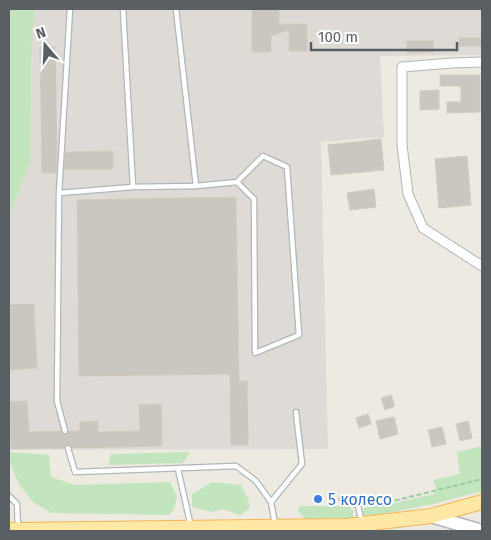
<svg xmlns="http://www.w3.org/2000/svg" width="491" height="540" font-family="'Fira Sans',sans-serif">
<rect width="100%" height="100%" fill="#edeae2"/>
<path fill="#dedbd6" d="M35 9H482V55L380 56 384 137 321 142 328 449 9 450V218L30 162 32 34Z"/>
<path fill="#c2e5bd" d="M9 9H35L32 34 30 162 9 218Z
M482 446V491L433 504 373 516 363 515 364 508 390 504 434 494 436 488 433 480 460 474 457 452Z
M9 452 49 455 51 477 75 485 170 482 177 496 174 509 169 515 51 513 33 502 19 484 9 460Z
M190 452 183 463 108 465 111 454Z
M212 482 241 485 248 499 250 508 240 515 223 509 212 512 192 507V494Z
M300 506H349L353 511V518L305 519 298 510Z"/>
<path fill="#cac7c1" stroke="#d2cac0" d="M252 9H279V24H307V51H289V30L271 36V52H252Z
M459 38H482V46H459Z
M407 41H433L434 52 407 53Z
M40 47H55L57 152 56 173H42Z
M440 75H480V112L447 113V102H461V86H440Z
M439 90V109L420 110V91Z
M381 139 384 170 331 175 328 145Z
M113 151V169H64L66 152Z
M467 156 471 205 439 208 435 159Z
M374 189 376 207 350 210 347 193Z
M236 197 239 381H247L248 445H231L230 374 79 376 77 200Z
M34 304 37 368 9 370V305Z
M391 395 395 406 385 410 381 398Z
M27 401 29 432 61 431 64 435 67 434 69 431H80V422L98 421V432L140 431 139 405 161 404 162 446 72 448 68 444 65 445 64 448 11 449 9 402Z
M368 414 371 424 359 428 356 418Z
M394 417 398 434 380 439 376 421Z
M468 421 472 438 460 441 456 424Z
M442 427 446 444 432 447 428 430Z"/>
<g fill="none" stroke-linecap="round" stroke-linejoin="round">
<defs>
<path id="service" d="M196 186 237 182 263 156 287 167 299 335 255 353 254 199 237 182
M133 187 196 186 176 9
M59 193 133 187 123 9
M65 431 57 401 59 193 70 9
M68 448 75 472 236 466 256 481 271 502 275 524
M178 469 191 527
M9 496 17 504 18 528
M342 499 349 500 358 506 362 523
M271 502 302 464 296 412"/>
<path id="minor" d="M482 62 452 63 402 67V145L408 194 423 228 482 266"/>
<path id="secondary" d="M431 516 482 531"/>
<path id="primary" d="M9 530 346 526 431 516 482 502"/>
</defs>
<use href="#service" stroke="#b2b6b9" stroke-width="7"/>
<use href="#minor" stroke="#b2b6b9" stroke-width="11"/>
<use href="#secondary" stroke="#b3b8bd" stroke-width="15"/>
<use href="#primary" stroke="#f3b655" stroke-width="16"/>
<path stroke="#98c9a1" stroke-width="2" stroke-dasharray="5 2.5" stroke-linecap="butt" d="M365 505 389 502 482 479"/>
<use href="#service" stroke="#fff" stroke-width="4.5"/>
<use href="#minor" stroke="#fff" stroke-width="9"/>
<use href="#secondary" stroke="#fff" stroke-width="12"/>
<use href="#primary" stroke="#ffe7a5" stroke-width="14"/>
</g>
<circle fill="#3f7fe0" stroke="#fff" stroke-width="2" cx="318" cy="499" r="5"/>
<g text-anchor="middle" stroke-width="4" stroke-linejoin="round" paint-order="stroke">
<g font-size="16" fill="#366cbe" stroke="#fff" text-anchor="start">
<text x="328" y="505">5 колесо</text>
</g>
</g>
<rect width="491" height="540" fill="none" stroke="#5a5f63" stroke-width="20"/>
<g transform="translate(45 45) rotate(341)" stroke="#ffffff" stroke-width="4" paint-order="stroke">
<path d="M0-4L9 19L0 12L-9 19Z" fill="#5a5f63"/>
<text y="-8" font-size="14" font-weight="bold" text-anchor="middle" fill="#5a5f63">N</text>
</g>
<path d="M311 42v8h146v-8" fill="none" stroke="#5a5f63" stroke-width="2.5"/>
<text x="318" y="42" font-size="15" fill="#5a5f63" stroke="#ffffff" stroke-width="4" paint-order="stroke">100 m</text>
</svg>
